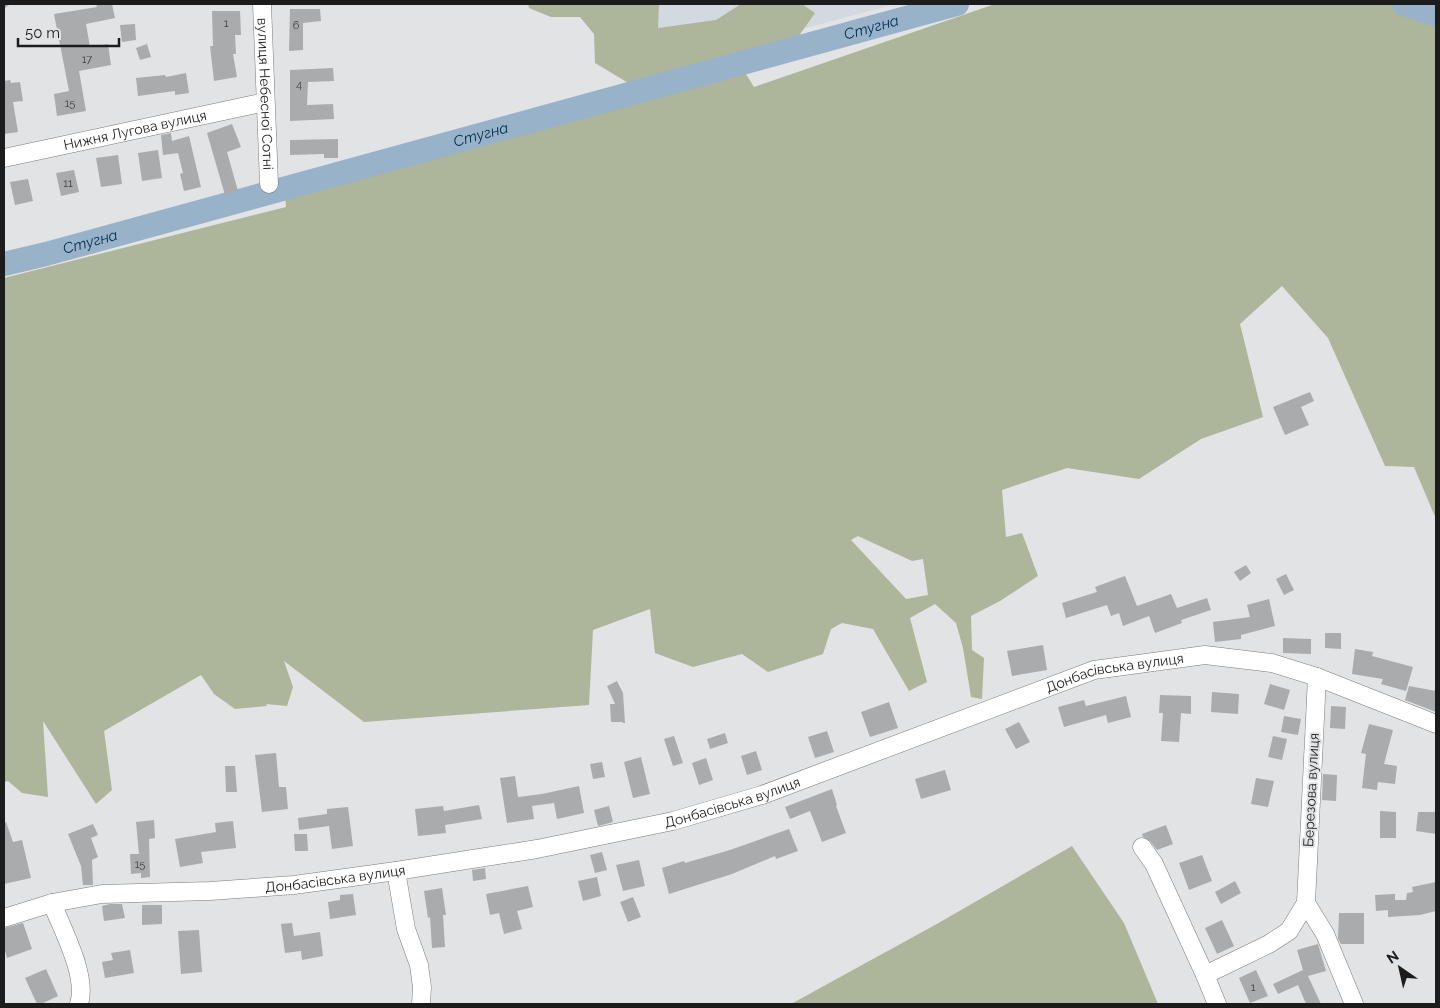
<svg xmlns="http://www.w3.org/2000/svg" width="1440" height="1008" font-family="Raleway,sans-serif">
<rect width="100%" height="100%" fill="#e2e3e4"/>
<path fill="#d3d9e1" d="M641 4H895L647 71Z"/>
<path fill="#adb59a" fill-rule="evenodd" d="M528 4H659L658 28 716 20 741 4H802L815 13 796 40 630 84 595 63 594 34 580 17H551L529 8Z
M995 4H1436V519L1414 467 1385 466 1328 338 1282 286 1240 324 1263 417 1201 439 1139 479 1067 468 1002 490 1006 537 1022 533 1038 576 1000 601 971 616 972 650 984 658 982 699 971 697 963 648 956 623 935 604 910 618 927 682 909 691 873 629 842 623 831 629 823 654 768 672 742 654 693 667 655 653 650 609 593 630 589 705 364 722 284 661 293 687 287 706 266 704 267 706 235 709 214 694 201 675 104 731 112 790 96 804 43 721 48 797 22 793 8 781 4 782V278L286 207 285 194 456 153 744 71 754 87ZM858 536 912 561 923 559 928 595 906 599 851 540Z
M1072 846 1124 923 1158 1004H791L935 925Z"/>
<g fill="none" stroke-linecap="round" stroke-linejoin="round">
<path stroke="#98b2ca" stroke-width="4" d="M4 6 7 4"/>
<g stroke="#98b2ca" stroke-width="24">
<path d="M1404 4 1436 15"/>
<path id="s1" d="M4 264 46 254 957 4"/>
</g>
</g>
<path fill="#aaabad" d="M96 4H112L115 18 86 24 90 47 108 44 111 65 79 71 86 111 57 116 54 94 69 91 54 14 97 7Z
M290 9H320L321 21 303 23V50L289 51Z
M212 11H240L241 35H235L236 54H233L237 77 214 81 210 46H213Z
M135 24 136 40 122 42 120 25Z
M147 44 151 57 140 60 136 48Z
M333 68 334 81 308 82 307 105 333 104 334 119 290 121V70Z
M186 73 189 93 175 95V91L138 96 136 78 165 75 166 77Z
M10 80 11 83 20 82 23 101 13 102 18 132 4 134V81Z
M232 124 241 147 227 152 238 191 225 195 207 133Z
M171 133 172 141 189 136 201 187 184 191 180 174 183 173 178 153 163 155 161 135Z
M338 139V158H324V154L290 155V140Z
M158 150 162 178 142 181 138 153Z
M118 155 122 184 101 187 96 158Z
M74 170 79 192 61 196 56 173Z
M28 179 33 201 15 205 10 182Z
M1310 392 1314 401 1301 407 1309 425 1285 435 1273 407Z
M1246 565 1251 573 1240 581 1234 572Z
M1286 574 1294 590 1284 595 1276 579Z
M1125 576 1137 606 1171 594 1177 608 1207 598 1211 610 1181 620 1182 623 1155 633 1149 616 1123 626 1119 613 1111 616 1107 605 1066 618 1062 603 1097 592 1095 587Z
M1269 599 1275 626 1241 635V639L1215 642 1213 622 1250 617 1247 605Z
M1325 633H1341V649L1325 648Z
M1283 638 1311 639V654L1283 653Z
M1043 645 1047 670 1012 676 1007 651Z
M1355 649 1373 652 1372 656 1413 667 1406 691 1381 684 1383 679 1352 674Z
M617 681 623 693 625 723H623L622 722H611L610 704H615L607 686Z
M1270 684 1290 690 1284 710 1264 704Z
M1409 686 1436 691V712L1405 700Z
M1212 692 1239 694 1238 714 1211 712Z
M1160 695 1191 696V714L1181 713 1179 742 1161 741 1163 713H1159Z
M1126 696 1131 717 1108 723 1106 715 1064 727 1058 707 1084 700 1086 706Z
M889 702 898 728 870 737 861 712Z
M1331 706 1346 707 1345 729 1330 728Z
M1284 716 1301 719 1298 735 1281 732Z
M1019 722 1030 742 1016 749 1005 729Z
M1369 724 1393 730 1384 764 1397 766 1395 784 1378 782 1377 790 1362 788 1366 754 1361 753Z
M827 731 834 752 815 758 808 737Z
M725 733 728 743 710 749 707 739Z
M674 736 683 763 673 766 664 739Z
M1273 736 1287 739 1282 760 1268 757Z
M756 751 762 770 747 775 741 756Z
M276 753 279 787H286L288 809 262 812 255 755Z
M641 757 650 794 633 798 624 762Z
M706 758 713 780 699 785 692 763Z
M602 762 605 777 593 779 590 764Z
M225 766H235L237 792H226Z
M945 770 951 790 921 799 915 779Z
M1323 774 1337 775 1336 801 1322 800Z
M515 776 518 797 542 794 579 786 584 813 557 819 554 803 532 806 534 819 507 823 500 778Z
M1256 778 1274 781 1268 807 1251 804Z
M832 789 837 805 836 806 846 833 822 842 810 811 790 819 785 807Z
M479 805 482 819 445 825 446 833 418 836 415 809 443 806 444 811Z
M609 806 613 822 598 826 594 810Z
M348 807 353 846 332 849 329 826 299 830 298 818 327 814V809Z
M1380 811 1396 812V838H1380Z
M1418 812H1436V834L1416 831Z
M154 820 155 838 149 839 150 877 141 878V873L131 874 130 854H139L136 822Z
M233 821 236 848 201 852 203 863 180 867 175 839 216 832 215 823Z
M6 822 13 842 22 840 31 878 4 884V823Z
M93 824 98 835 91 838 98 857 92 860 93 885H83L81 866 68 834Z
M1166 825 1173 844 1157 850 1150 841 1143 837 1142 834Z
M789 829 798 851 776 859 775 856 732 874 669 894 662 868 684 861 685 863 730 850Z
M294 834H307L308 851H295Z
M602 852 607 870 595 873 590 855Z
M1202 855 1212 881 1189 890 1179 863Z
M639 860 645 886 623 891 616 865Z
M485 868 486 879 473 881 472 870Z
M597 877 601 896 583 901 578 881Z
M1235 881 1241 893 1221 904 1215 892Z
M1436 882V911L1420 915 1388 917V910L1376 911 1375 895 1395 894V900H1406L1407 893 1413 892 1412 887Z
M528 886 533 907 517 911 522 929 504 934 499 913 490 915 486 894Z
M442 888 446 915H443L445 947 432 948 430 917 428 918 424 891Z
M353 894 356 915 330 919 328 902 340 900V895Z
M633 897 641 917 628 922 620 902Z
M110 904H122L125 918 104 921 102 906Z
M142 905H162V924L142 925Z
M1339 913H1364V944H1341L1338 939Z
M1222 920 1234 946 1217 954 1205 928Z
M23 923 32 949 7 958 4 947V928Z
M292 923 294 936 320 932 323 956 302 960 301 951 285 953 281 924Z
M199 930 202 972 181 974 178 931Z
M1318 944 1326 971 1308 976 1321 1004H1306L1298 985 1278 994 1273 984 1303 970 1297 950Z
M130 950 134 973 105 978 102 962 113 960 111 953Z
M46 969 58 996 41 1004H37L25 978Z
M1256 970 1268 996 1250 1003 1239 978Z"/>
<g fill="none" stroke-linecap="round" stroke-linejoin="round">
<defs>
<g id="minor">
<path id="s2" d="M262 4 269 184"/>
<path id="s3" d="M4 158 265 102"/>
<path d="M1317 677 1306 903 1325 934 1354 1004"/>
<path d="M1142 847 1154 864 1205 975 1217 1004"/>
<path d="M396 871 406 929 419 965 422 987 421 1004"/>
<path d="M52 903C62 929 88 976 79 1004"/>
<path id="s4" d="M4 918 52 903 102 894 210 891 294 885 396 871 537 849 673 821 762 795 1094 670 1205 655 1272 663 1317 677 1436 724"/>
<path d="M1205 975 1269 944 1289 931 1306 903"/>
</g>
</defs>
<use href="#minor" stroke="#797a7b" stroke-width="19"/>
<use href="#minor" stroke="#fff" stroke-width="18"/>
</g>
<g text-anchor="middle" stroke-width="4" stroke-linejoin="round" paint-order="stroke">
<g font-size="11" fill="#404041">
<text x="226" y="27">1</text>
<text x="296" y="29">6</text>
<text x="87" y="63">17</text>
<text x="299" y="88">4</text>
<text x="70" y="107">15</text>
<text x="68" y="187">11</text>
<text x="140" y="868">15</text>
<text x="1253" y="991">1</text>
</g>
<g font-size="14" fill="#1c1c1d" stroke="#e2e3e4">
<text dy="5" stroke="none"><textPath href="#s2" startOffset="90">вулиця Небесної Сотні</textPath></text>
<text dy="5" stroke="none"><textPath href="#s3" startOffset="134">Нижня Лугова вулиця</textPath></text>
<text dy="5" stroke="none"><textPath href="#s4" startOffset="1145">Донбасівська вулиця</textPath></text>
<text transform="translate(1311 790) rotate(-87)" y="5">Березова вулиця</text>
<text dy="5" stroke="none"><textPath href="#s4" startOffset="740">Донбасівська вулиця</textPath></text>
<text dy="5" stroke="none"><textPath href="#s4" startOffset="335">Донбасівська вулиця</textPath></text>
</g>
<g font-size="15" font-style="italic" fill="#002c4d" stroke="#e2e3e4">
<text dy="5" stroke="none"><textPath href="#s1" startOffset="899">Стугна</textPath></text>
<text dy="5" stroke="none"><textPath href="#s1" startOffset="494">Стугна</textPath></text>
<text dy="5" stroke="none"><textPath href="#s1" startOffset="89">Стугна</textPath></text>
</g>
</g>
<rect width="1440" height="1008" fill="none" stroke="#1c1c1d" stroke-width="10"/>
<g transform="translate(1400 968) rotate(326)" stroke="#e2e3e4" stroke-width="4" paint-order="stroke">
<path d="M0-4L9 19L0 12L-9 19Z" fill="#1c1c1d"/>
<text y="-8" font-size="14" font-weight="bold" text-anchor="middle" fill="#1c1c1d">N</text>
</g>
<path d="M18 38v8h101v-8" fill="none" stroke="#1c1c1d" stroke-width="2.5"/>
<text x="25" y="38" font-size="15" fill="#1c1c1d" stroke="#e2e3e4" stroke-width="4" paint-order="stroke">50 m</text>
</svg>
